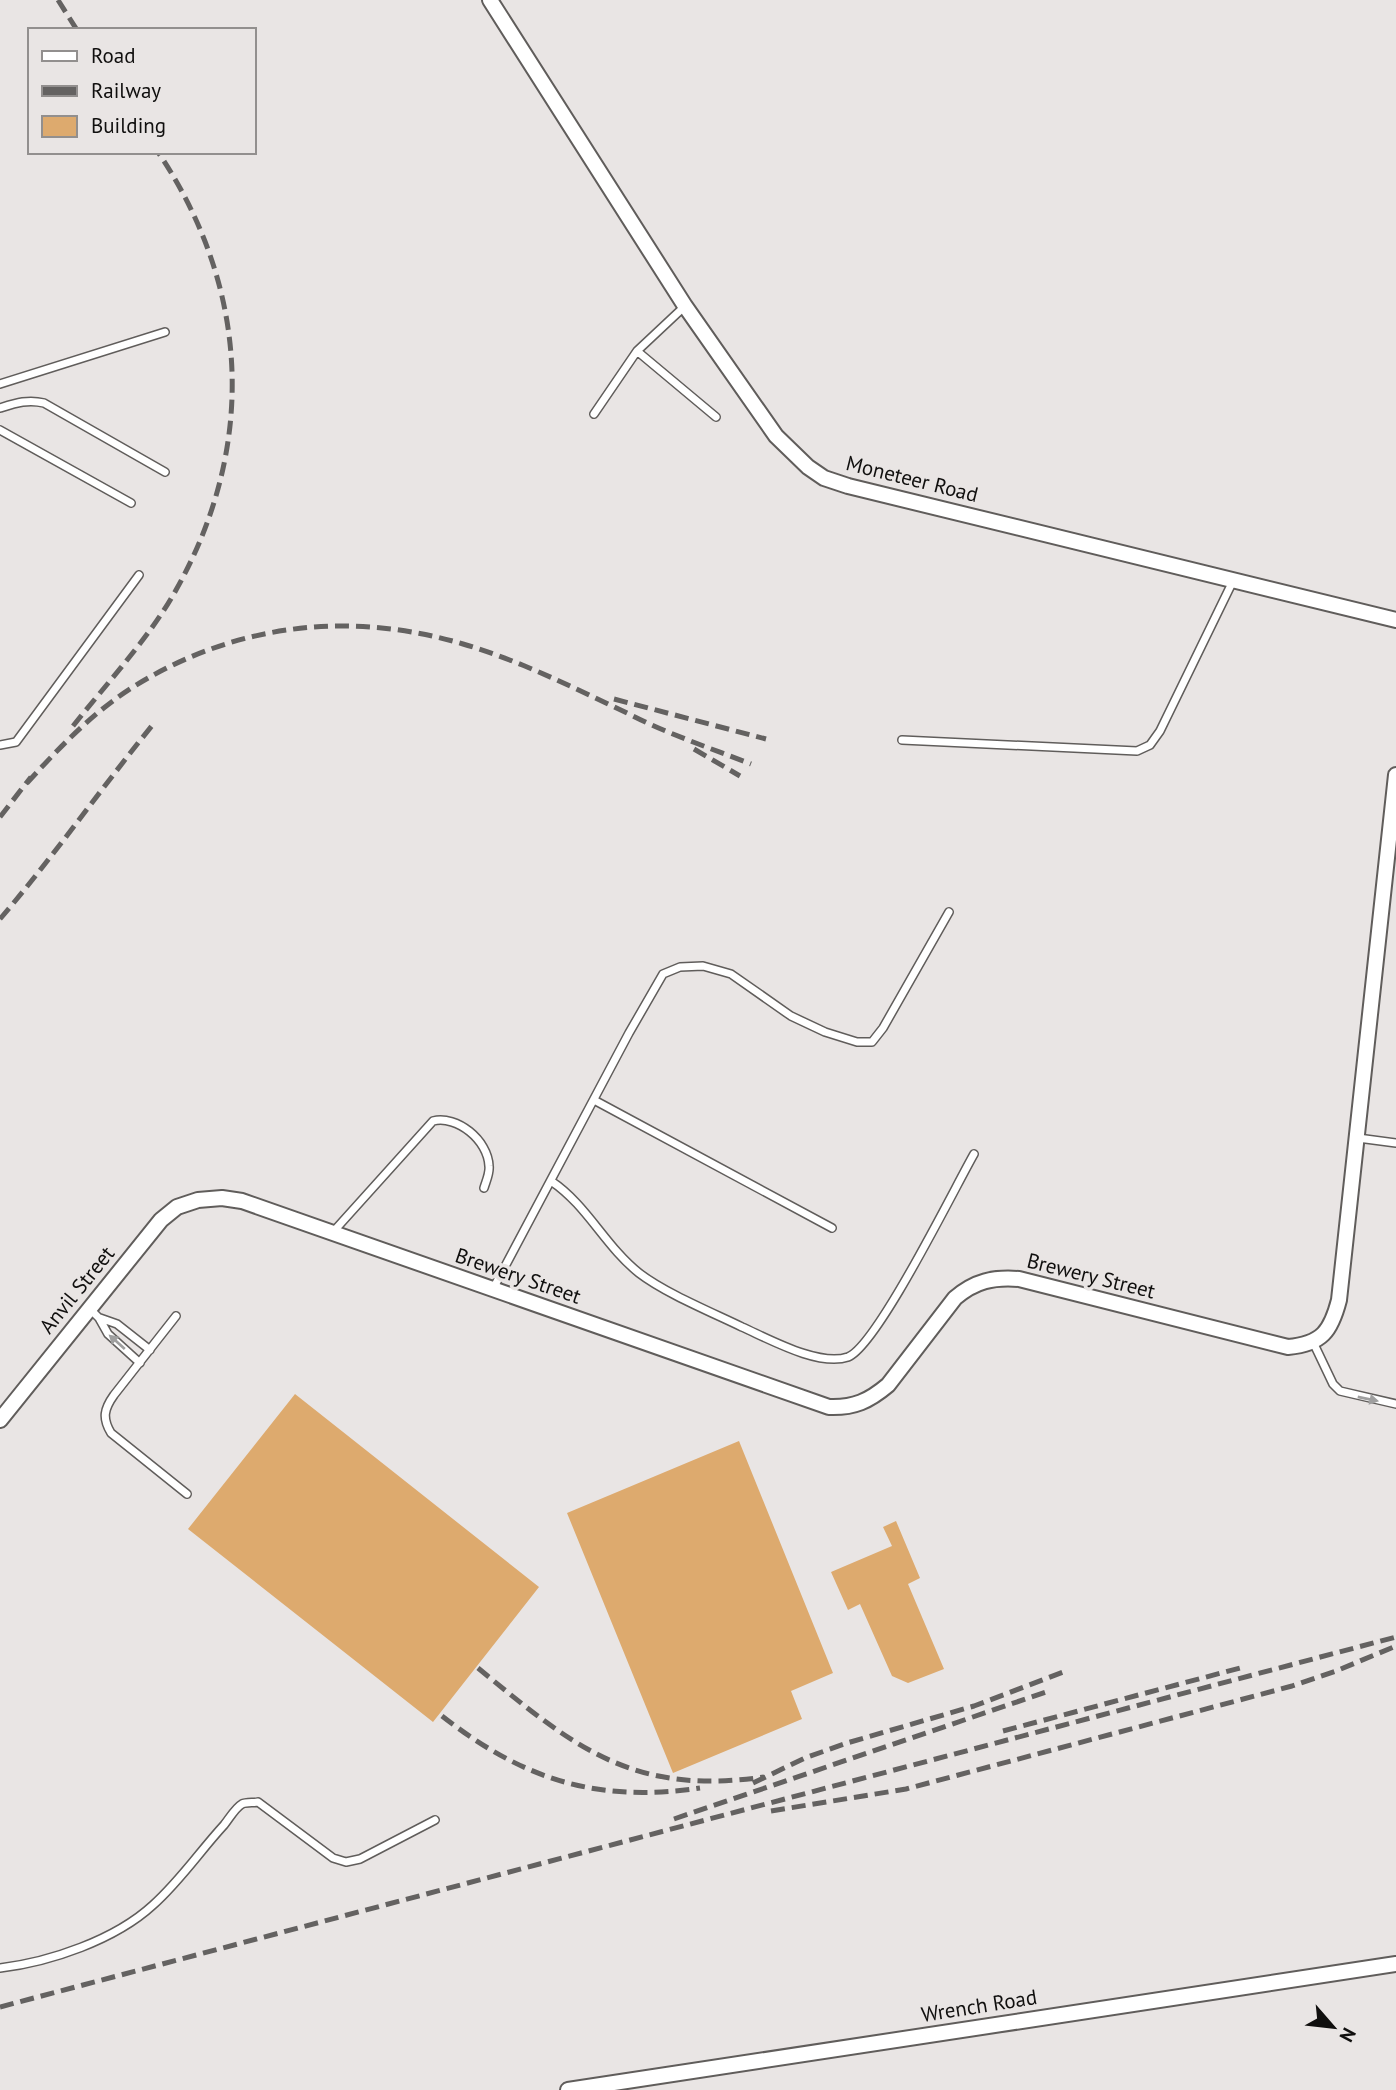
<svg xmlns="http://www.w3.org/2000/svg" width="1396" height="2090" font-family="'PT Sans',sans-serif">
<rect width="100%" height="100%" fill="#e9e5e4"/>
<path fill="#ddaa6e" d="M295 1394 539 1587 433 1722 188 1529Z
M739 1441 833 1673 791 1691 802 1719 673 1773 567 1513Z
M896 1521 920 1578 908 1584 944 1669 908 1683 892 1676 860 1604 848 1610 831 1572 892 1546 883 1527Z"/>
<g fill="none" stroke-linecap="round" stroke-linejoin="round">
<defs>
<path id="lane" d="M637 351 716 417
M0 384 165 332
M0 408C16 403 28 399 44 403L165 472
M594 414 637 351 685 306
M0 430 131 503
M902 740 1137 751 1150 745 1160 731 1233 581
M0 745 16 742 139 575
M594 1100 832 1228
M1358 1138 1396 1143
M551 1181C587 1205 605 1246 639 1273 665 1293 711 1312 742 1327 769 1339 819 1367 848 1357 877 1346 954 1189 974 1154
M333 1232 433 1121C457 1115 488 1140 489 1166 490 1173 486 1181 484 1188
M493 1289 629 1033 663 974 680 967 703 966 731 974 791 1016 825 1032 857 1042H872L883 1028 949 912
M90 1309 99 1318 108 1334 140 1363
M176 1316 114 1395C104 1409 102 1418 111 1433L187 1494
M100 1318 117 1324 150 1350
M1313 1342 1333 1384 1340 1391 1396 1404
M0 1968C50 1962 115 1940 153 1905 180 1881 200 1851 224 1825 229 1819 235 1808 242 1804 246 1802 254 1803 258 1802L333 1858 346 1862 360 1859 435 1820"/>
<path id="street" d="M490 0 685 306 776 436 808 467 824 478 848 486 1396 620
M0 1420 161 1220 177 1207 198 1200 222 1198 242 1201 829 1407C854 1408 869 1401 888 1385L955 1298C975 1281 993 1277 1019 1279L1288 1347C1322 1344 1331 1331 1339 1300L1396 775
M568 2090 1396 1964"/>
</defs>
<use href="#lane" stroke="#605d5b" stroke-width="10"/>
<use href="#street" stroke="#605d5b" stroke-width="18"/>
<use href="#lane" stroke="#fff" stroke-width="7"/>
<use href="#street" stroke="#fff" stroke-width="14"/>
<path stroke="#646261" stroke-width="5" stroke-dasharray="14 7" stroke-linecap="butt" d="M58 0 77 30
M614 699 766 739
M73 726C107 683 150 637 176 590 257 446 250 289 158 152
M694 749 740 776
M27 783C59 748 92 713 133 687 234 624 349 610 463 644 521 661 574 688 629 714 668 734 710 748 751 764
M0 817 31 777
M0 919C54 856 102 787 155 722
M478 1668C574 1747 632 1796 764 1777
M442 1716C524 1780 597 1803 700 1788
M1003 1731 1240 1668
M753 1783 805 1758 847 1743 974 1706 1066 1671
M771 1811 906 1789 1292 1686 1336 1671 1396 1646
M674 1819 1049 1691
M0 2007 1396 1637"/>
</g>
<defs><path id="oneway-solid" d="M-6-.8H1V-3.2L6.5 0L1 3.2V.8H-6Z" transform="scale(1.75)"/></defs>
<g fill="#9f9f9f">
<use href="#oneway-solid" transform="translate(117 1342) rotate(-138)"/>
<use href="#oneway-solid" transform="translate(1368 1399) rotate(12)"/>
</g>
<g text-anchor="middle" stroke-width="7" stroke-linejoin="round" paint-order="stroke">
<g font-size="21" fill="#100f0e" stroke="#e9e5e4">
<text transform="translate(912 479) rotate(14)" y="7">Moneteer Road</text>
<text transform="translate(518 1276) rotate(19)" y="7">Brewery Street</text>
<text transform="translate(1091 1276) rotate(14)" y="7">Brewery Street</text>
<text transform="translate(77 1290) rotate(-51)" y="7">Anvil Street</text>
<text transform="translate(979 2006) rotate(-9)" y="7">Wrench Road</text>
</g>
</g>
<rect x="28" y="28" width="228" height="126" fill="#e9e5e4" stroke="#928f8e" stroke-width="2"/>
<rect x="42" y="51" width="35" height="10" fill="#ffffff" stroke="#928f8e" stroke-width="2"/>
<text x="91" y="63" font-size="21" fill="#100f0e">Road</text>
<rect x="42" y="86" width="35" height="10" fill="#646261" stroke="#928f8e" stroke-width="2"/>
<text x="91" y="98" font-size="21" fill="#100f0e">Railway</text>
<rect x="42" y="116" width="35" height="21" fill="#ddaa6e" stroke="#928f8e" stroke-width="2"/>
<text x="91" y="133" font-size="21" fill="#100f0e">Building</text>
<g transform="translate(1333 2027) rotate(118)" stroke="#e9e5e4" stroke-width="5" paint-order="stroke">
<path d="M0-5L12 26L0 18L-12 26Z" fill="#100f0e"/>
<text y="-10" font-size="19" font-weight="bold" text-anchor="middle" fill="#100f0e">N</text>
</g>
</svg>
